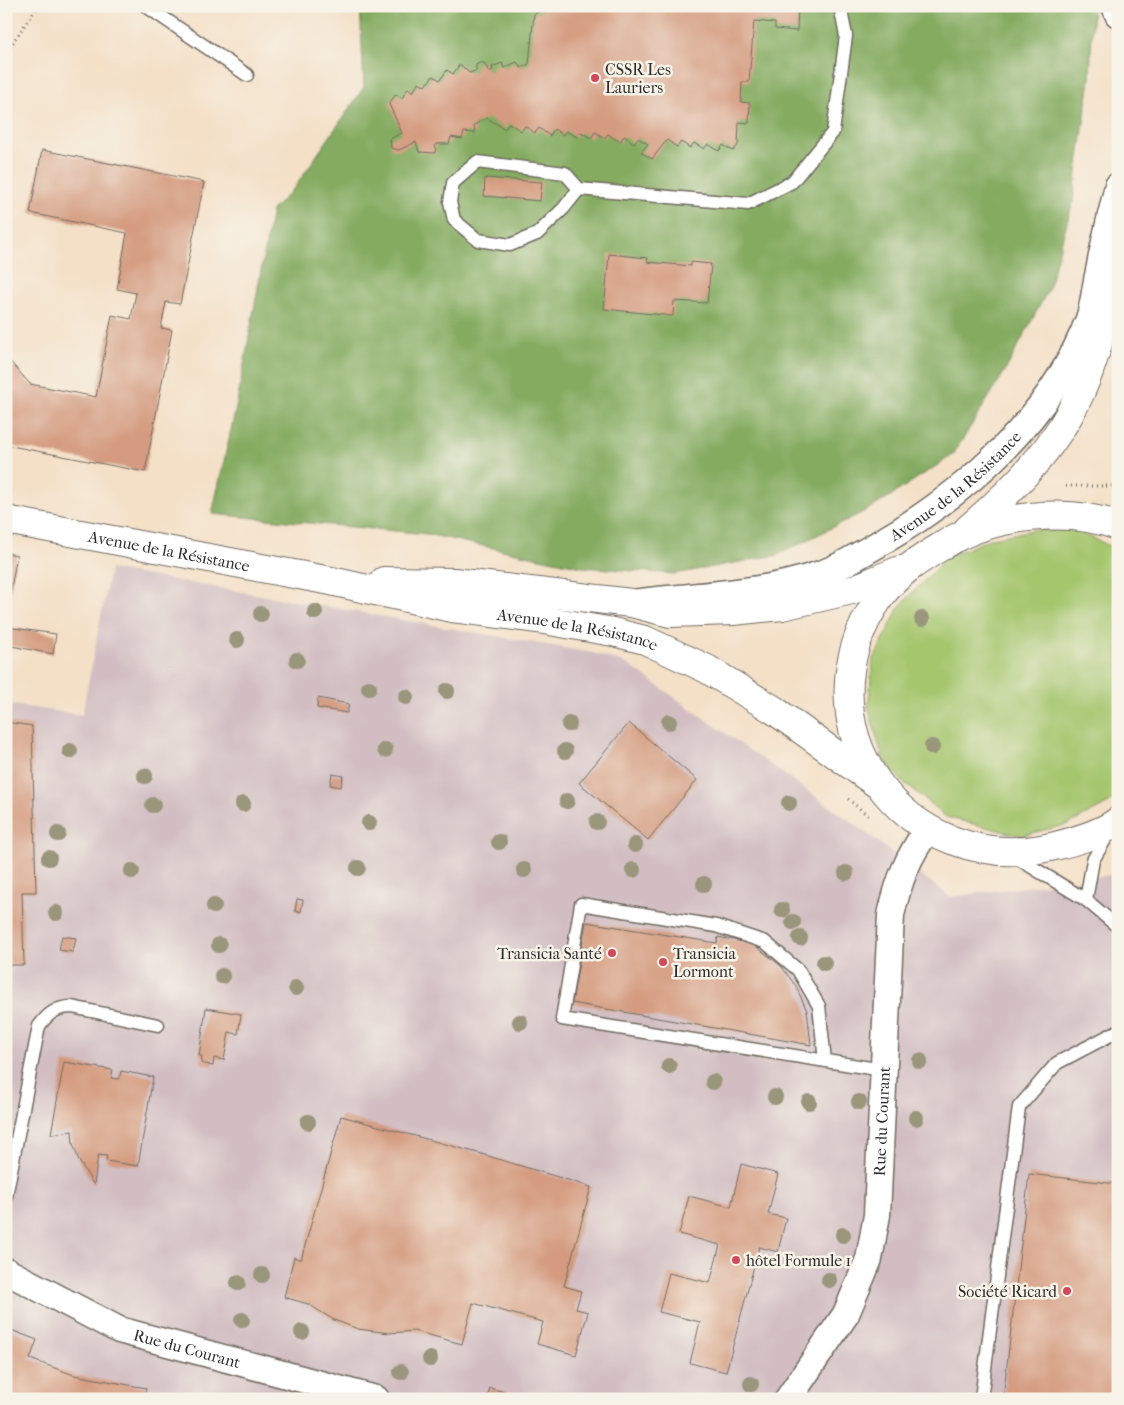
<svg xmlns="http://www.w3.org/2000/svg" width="1124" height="1405" font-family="'IM FELL French Canon',serif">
<rect width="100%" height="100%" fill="#f7f3e8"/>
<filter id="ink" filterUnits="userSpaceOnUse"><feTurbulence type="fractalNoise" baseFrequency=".02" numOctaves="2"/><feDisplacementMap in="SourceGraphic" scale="10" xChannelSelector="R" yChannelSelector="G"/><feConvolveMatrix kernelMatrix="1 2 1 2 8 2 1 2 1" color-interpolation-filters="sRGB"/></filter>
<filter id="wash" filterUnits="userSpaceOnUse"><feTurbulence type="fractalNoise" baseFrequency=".0096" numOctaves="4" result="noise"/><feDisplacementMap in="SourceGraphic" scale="20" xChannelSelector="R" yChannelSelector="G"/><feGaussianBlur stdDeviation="1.12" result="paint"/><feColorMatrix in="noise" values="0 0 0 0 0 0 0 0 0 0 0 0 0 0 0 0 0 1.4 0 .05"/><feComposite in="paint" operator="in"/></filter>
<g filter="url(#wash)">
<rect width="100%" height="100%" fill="#f4e0c7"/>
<path fill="#d2bec2" d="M110 569 593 653 627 664 856 825 950 897 1112 875 1118 869V1399H6V704L82 715Z"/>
<path fill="#a6c66e" stroke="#68784c" d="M1033 530H1076L1118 550V795L1109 803 1069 824 1021 836 946 817 901 780 883 758 868 707 873 661 899 607 946 558 992 538Z"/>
<path fill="#84ab61" stroke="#586b46" d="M360 6H1093L1090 79 1073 201 1048 290 1005 371 953 455 873 507 778 555 675 574 582 567 427 534 212 514 237 403 272 210 295 187 364 87Z"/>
<g id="blocks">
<path fill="#d49b80" d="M549 6 776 7 798 6 797 31 775 29V23L754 21 749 82H742L741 102 750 103 749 123 739 122 738 145 733 151 723 145 719 151 708 144 704 149 694 143 690 148 681 142 677 147 667 140 652 159 641 152 648 144 638 138 634 143 624 136 620 142 608 134 605 138 595 132 591 138 580 132 577 137 566 131 563 135 554 129 550 136 539 128 535 133 525 126 521 131 509 123 505 129 487 118 474 125 475 133 464 132 462 139 451 137 449 144H436L435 153 419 152 416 142 399 150 391 148 390 139 402 133 389 104 396 94 402 98 408 88 413 92 419 82 425 86 433 76 440 80 447 70 453 74 460 64 469 73 476 71V65L481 62 485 64 489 72 493 70 492 67 502 63 504 68 517 62 521 68 529 64 534 14Z
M42 150 204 182 180 304 166 302 161 328 172 330 145 472 6 445V357L30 384 96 397 112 315 131 319 136 293 117 289 127 233 30 213Z
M485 178 542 182 540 201 484 196Z
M609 254 648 258 647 262 691 266V262L711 264 707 303 674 301 673 316 604 309Z
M6 553 17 555 7 611H6Z
M6 627 56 634 53 654 6 645Z
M318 698 349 704 347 713 317 708Z
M6 722 32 726 36 892H22L24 965H6Z
M629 723 697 780 648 840 579 783Z
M332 774 343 776 341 787 330 785Z
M297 899 303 900 301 912 295 911Z
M586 922 717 943 718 937 753 944 781 966 796 986 807 1011 811 1045 572 1003Z
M62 936 76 938 73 952 59 950Z
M206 1008 241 1014 238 1034 229 1032 224 1060 214 1058 213 1066 201 1063 202 1056H199Z
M64 1062 113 1070 111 1078 119 1079 121 1071 153 1077 138 1166 106 1161 107 1156 98 1155 94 1185 79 1161 73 1144 72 1131 51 1134Z
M341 1116 478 1153 591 1187 564 1286 581 1291 576 1309 588 1312 576 1355 537 1344 543 1322 473 1303 462 1344 414 1331 389 1333 358 1329 334 1320 308 1304 284 1297 294 1257 301 1260Z
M741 1164 778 1174 768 1214 786 1218 778 1252 759 1247 726 1372 690 1363 700 1322 659 1312 669 1273 710 1283 720 1245 679 1234 689 1196 731 1207Z
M1029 1174 1118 1184V1399H1003Z
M6 1328 37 1340 30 1359 74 1375 146 1388 143 1399H6Z
M490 1388 520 1396 519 1399 487 1398Z"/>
</g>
</g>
<g filter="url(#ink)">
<use href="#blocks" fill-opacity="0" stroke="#716a62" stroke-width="1"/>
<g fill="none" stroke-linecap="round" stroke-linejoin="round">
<defs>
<path id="service" d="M146 6 247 75
M579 189 564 208 537 234 510 245 478 240 454 220 450 202 453 183 477 162 565 173 579 189 748 204 792 182 833 132 846 36 840 6
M1009 853 1086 900 1118 927
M1086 900 1093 860 1109 833
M825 1061 819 1006 798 970 765 942 716 926 581 904 562 1019 883 1070
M6 1196 39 1026C48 1014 56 1007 72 1007L158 1025
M981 1399 1019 1107 1057 1063 1118 1031"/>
<g id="minor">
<path d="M1115 6 1118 14"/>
<path id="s1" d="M631 603C693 595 755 595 814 576 835 570 856 557 875 546 965 494 1051 419 1089 319 1094 304 1095 287 1099 271 1104 243 1111 215 1118 186"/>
<path id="s2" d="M6 1271 119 1330 376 1399"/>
<path id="s3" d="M788 1399 846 1314 869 1259 877 1215 891 915C899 880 907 858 928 829"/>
</g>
<g id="secondary">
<path id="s4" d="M6 520 331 581 452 608 538 619 613 632 645 640 707 669 774 710 877 784"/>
<path d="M1118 526C1068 507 992 515 947 543 922 558 898 572 880 597 790 725 907 882 1055 846 1075 841 1101 834 1118 821"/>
<path d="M968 529C1003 499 1039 464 1063 425 1095 375 1106 314 1118 258"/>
<path d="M384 581 454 582 631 603 670 613 733 611 782 606 852 590 900 570"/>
</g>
</defs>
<use href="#service" stroke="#716a62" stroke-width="15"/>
<use href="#minor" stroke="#716a62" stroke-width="29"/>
<use href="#secondary" stroke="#716a62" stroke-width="30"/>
<path stroke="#716a62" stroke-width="3" stroke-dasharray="1 4" stroke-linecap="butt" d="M6 42 15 39 38 6
M6 56 15 39
M1066 486H1118
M848 799 870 817"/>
<use href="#service" stroke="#fff" stroke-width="12"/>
<use href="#minor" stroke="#fff" stroke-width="26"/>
<use href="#secondary" stroke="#fff" stroke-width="28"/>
</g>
<g fill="#9a967c">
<circle cx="315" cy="612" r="8"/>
<circle cx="261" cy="614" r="8"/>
<circle cx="922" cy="619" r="8"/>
<circle cx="237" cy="640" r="8"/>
<circle cx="297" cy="660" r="8"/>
<circle cx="369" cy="688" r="8"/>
<circle cx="447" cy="691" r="8"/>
<circle cx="406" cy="697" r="8"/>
<circle cx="669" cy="722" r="8"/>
<circle cx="569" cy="724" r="8"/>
<circle cx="932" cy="747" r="8"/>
<circle cx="385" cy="750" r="8"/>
<circle cx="70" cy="751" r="8"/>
<circle cx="565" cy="751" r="8"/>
<circle cx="145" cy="776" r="8"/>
<circle cx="567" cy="801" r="8"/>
<circle cx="789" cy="803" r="8"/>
<circle cx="243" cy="804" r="8"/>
<circle cx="153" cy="805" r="8"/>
<circle cx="597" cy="822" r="8"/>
<circle cx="369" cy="823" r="8"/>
<circle cx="58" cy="834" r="8"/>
<circle cx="499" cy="842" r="8"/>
<circle cx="635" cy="845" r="8"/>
<circle cx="49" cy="858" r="8"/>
<circle cx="358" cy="868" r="8"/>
<circle cx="524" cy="870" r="8"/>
<circle cx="633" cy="870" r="8"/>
<circle cx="132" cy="871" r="8"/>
<circle cx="846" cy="873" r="8"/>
<circle cx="704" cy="884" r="8"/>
<circle cx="214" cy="906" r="8"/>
<circle cx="782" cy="910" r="8"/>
<circle cx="56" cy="913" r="8"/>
<circle cx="793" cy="922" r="8"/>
<circle cx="800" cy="938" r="8"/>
<circle cx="219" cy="945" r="8"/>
<circle cx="824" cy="963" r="8"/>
<circle cx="222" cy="976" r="8"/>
<circle cx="296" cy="988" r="8"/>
<circle cx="520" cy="1022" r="8"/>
<circle cx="920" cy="1061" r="8"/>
<circle cx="669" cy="1066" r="8"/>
<circle cx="713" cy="1082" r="8"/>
<circle cx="775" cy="1097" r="8"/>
<circle cx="809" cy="1102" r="8"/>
<circle cx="859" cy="1102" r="8"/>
<circle cx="916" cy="1118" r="8"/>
<circle cx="308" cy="1122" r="8"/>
<circle cx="843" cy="1235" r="8"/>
<circle cx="262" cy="1275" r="8"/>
<circle cx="829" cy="1280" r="8"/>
<circle cx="238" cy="1283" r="8"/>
<circle cx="242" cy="1320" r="8"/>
<circle cx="302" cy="1332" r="8"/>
<circle cx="430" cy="1359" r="8"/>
<circle cx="401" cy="1372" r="8"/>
<circle cx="751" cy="1384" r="8"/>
</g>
</g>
<g fill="#d1495b" stroke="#f7f3e8" stroke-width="2">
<circle cx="595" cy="78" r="5"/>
<circle cx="612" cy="953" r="5"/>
<circle cx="663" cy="962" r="5"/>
<circle cx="736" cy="1260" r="5"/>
<circle cx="1067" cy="1291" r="5"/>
</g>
<g text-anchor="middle" stroke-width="5" stroke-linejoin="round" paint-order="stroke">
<g font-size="16" fill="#2b2b2b" stroke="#f7f3e8" text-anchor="start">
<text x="605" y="75">CSSR Les<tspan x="605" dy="18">Lauriers</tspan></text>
<text x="602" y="959" text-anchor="end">Transicia Santé</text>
<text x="673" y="959">Transicia<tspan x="673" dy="18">Lormont</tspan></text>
<text x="746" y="1266">hôtel Formule 1</text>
<text x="1057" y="1297" text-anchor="end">Société Ricard</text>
</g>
<g font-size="16" fill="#2b2b2b" stroke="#f7f3e8">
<text dy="6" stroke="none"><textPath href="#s1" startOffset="354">Avenue de la Résistance</textPath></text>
<text dy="6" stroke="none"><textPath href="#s4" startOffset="166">Avenue de la Résistance</textPath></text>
<text dy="6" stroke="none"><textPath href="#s4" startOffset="582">Avenue de la Résistance</textPath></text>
<text dy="6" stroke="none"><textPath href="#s3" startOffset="301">Rue du Courant</textPath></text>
<text dy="6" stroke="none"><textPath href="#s2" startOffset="198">Rue du Courant</textPath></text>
</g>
</g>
<rect width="1124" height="1405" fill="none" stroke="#f7f3e8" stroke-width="25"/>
</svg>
